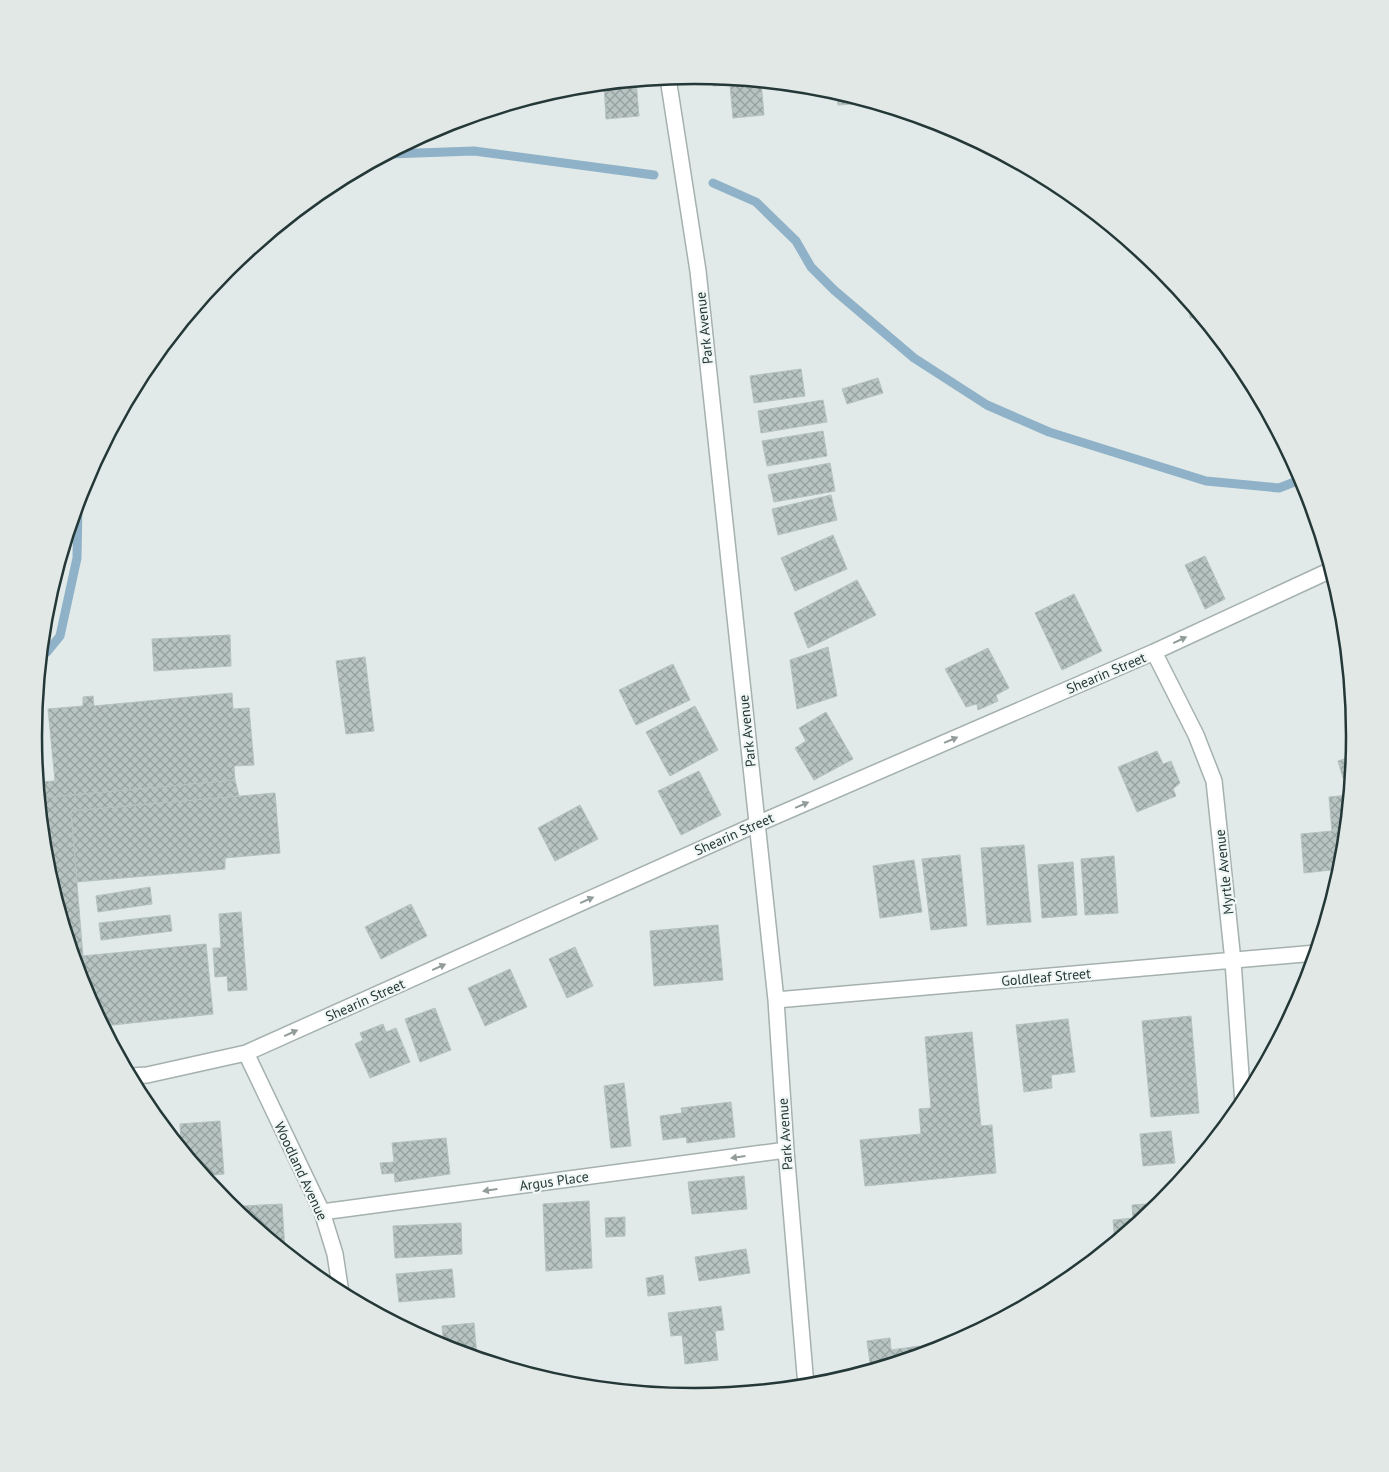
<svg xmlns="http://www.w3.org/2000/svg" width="1389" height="1472" font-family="'PT Sans',sans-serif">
<defs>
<pattern id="building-cross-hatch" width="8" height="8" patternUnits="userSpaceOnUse" patternTransform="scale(1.25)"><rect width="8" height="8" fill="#b7c4c1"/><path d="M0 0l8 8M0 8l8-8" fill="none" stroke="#95a09e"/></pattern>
</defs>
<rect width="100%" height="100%" fill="#e1eae8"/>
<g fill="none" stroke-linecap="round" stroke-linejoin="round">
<path stroke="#8fb2c8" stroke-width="9" d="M389 154 474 151 654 175
M713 183 756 202 796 241 811 267 834 290 914 358 987 405 1049 432 1206 481 1279 488 1297 481H1304
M42 655 47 652 60 636 77 558 78 505"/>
</g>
<path fill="url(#building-cross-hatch)" stroke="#b4c2c0" d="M712 77 761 82 764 115 733 118 730 85 713 86Z
M636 81 639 116 606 119 604 84Z
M837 92 872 103 838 105Z
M1189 302 1201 317 1190 318Z
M801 369 805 396 754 403 750 376Z
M878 378 883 393 847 404 842 389Z
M823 400 827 422 761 433 758 411Z
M823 431 827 456 767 466 762 441Z
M830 463 835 491 774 502 768 475Z
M831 495 837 520 778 535 772 509Z
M833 535 847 569 795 591 781 558Z
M1205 556 1225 599 1205 609 1185 565Z
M857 580 876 615 808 648 794 613Z
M1074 594 1102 651 1062 670 1035 613Z
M230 635 231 666 154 671 152 639Z
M828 647 837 696 797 709 790 660Z
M988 648 1009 688 996 695 998 701 978 710 977 704 966 707 945 669Z
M365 657 374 731 346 734 336 661Z
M673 664 690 700 636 725 619 690Z
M232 693 233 709 249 708 254 765 234 766 235 780 40 798 38 782 55 781 48 709 83 706V697L93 696 94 706Z
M695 706 718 750 670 776 646 732Z
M826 712 853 759 814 780 795 748 806 741 799 728Z
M1157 751 1163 764 1171 761 1180 783 1173 789 1176 796 1137 812 1118 767Z
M1353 756 1351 775 1343 778 1338 761Z
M699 771 721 815 681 835 658 791Z
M235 780 239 796 71 811 85 981 82 982 46 865 40 798Z
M275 793 280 853 225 858V869L77 882 71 811Z
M1349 795 1342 865 1335 891H1333L1331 870 1304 873 1301 834 1332 831 1329 797Z
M580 805 598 839 555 861 538 828Z
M1024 845 1031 922 987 925 981 848Z
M960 855 967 926 931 930 922 859Z
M1114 856 1118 913 1085 915 1081 859Z
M914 860 922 912 880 918 873 866Z
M1073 862 1077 915 1042 918 1038 865Z
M150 887 152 904 98 912 96 896Z
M411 904 427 936 381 959 365 927Z
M241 912 247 990 228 991 227 976 215 977 213 948H221L219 914Z
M170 915 172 931 101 940 99 923Z
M718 925 723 980 654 986 650 931Z
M206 944 213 1014 104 1026 84 989 82 982 85 981 83 956Z
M575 947 593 986 567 998 549 959Z
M510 969 527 1007 485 1026 468 988Z
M435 1008 451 1050 420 1062 405 1019Z
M1191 1016 1199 1113 1151 1117 1142 1021Z
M1068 1019 1075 1072 1051 1075 1052 1088 1024 1092 1016 1025Z
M383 1024 386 1032 396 1028 410 1062 370 1078 355 1044 363 1040 360 1033Z
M972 1032 981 1126 992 1125 996 1173 865 1186 860 1140 921 1134 919 1109 931 1108 925 1037Z
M624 1083 631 1146 611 1148 604 1086Z
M731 1102 735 1137 687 1143 686 1137 663 1140 660 1116 682 1113 681 1108Z
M220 1121 224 1174 205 1176 181 1147 180 1124Z
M1171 1131 1175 1163 1143 1166 1140 1134Z
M446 1138 450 1174 395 1182 394 1173 382 1174 380 1163 394 1162 392 1143Z
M744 1176 747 1209 692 1214 688 1182Z
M589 1201 592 1268 546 1271 543 1204Z
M1162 1203 1115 1242 1113 1220 1133 1218 1132 1205Z
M282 1204 285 1250 242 1215V1206Z
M625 1217V1236L606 1237 605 1218Z
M461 1223 462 1254 395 1258 393 1226Z
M746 1249 750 1273 699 1281 695 1257Z
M452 1269 455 1297 399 1302 396 1274Z
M663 1275 665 1294 648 1296 646 1278Z
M721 1306 724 1330 715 1331 718 1360 685 1364 682 1335 671 1336 668 1313Z
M474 1323 477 1357 444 1347 442 1326Z
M890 1338 891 1350 919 1346 920 1355 871 1370 867 1341Z"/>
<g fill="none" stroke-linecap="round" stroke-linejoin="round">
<defs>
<path id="minor" d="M668 78 698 271 776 1000 786 1150 806 1386
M1154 652 1196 735 1214 781 1233 961 1243 1104
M776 1000 1316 953
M246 1053 322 1212 335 1254 341 1293
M131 1076 147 1075 246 1053 757 824 1154 652 1331 570
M322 1212 786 1150"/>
</defs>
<use href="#minor" stroke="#a5b1af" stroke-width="18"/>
<use href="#minor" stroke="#fff" stroke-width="15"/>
</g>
<defs><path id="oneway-solid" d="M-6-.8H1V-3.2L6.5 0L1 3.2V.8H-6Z" transform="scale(1.25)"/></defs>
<g fill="#929c9b">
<use href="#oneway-solid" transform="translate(1180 640) rotate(-25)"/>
<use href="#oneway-solid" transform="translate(951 740) rotate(-23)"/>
<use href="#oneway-solid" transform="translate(802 805) rotate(-23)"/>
<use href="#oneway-solid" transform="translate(587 900) rotate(-24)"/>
<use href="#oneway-solid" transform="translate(439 967) rotate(-24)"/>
<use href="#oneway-solid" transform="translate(291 1033) rotate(-24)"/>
<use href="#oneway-solid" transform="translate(738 1157) rotate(172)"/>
<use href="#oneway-solid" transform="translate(490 1190) rotate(172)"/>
</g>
<g text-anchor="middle" stroke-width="4.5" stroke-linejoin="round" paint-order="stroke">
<g font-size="14" fill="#243837" stroke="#f1f7f5">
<text transform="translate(704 328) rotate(-96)" y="5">Park Avenue</text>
<text transform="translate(1106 673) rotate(-23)" y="5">Shearin Street</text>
<text transform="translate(747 731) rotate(-96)" y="5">Park Avenue</text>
<text transform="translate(734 834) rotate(-24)" y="5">Shearin Street</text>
<text transform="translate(1224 872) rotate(-96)" y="5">Myrtle Avenue</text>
<text transform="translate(1046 977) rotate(-5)" y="5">Goldleaf Street</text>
<text transform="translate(365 1000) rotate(-24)" y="5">Shearin Street</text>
<text transform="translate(785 1134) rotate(-94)" y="5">Park Avenue</text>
<text transform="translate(301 1171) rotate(65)" y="5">Woodland Avenue</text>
<text transform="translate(554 1181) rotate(-8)" y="5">Argus Place</text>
</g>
</g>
<path d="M0 0H1389V1472H0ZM42 736a652 652 0 1 1 1304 0a652 652 0 1 1-1304 0Z" fill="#e1e8e6" fill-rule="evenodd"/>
<path fill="none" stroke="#243837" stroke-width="2.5" d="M42 736a652 652 0 1 1 1304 0a652 652 0 1 1-1304 0Z"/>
</svg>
